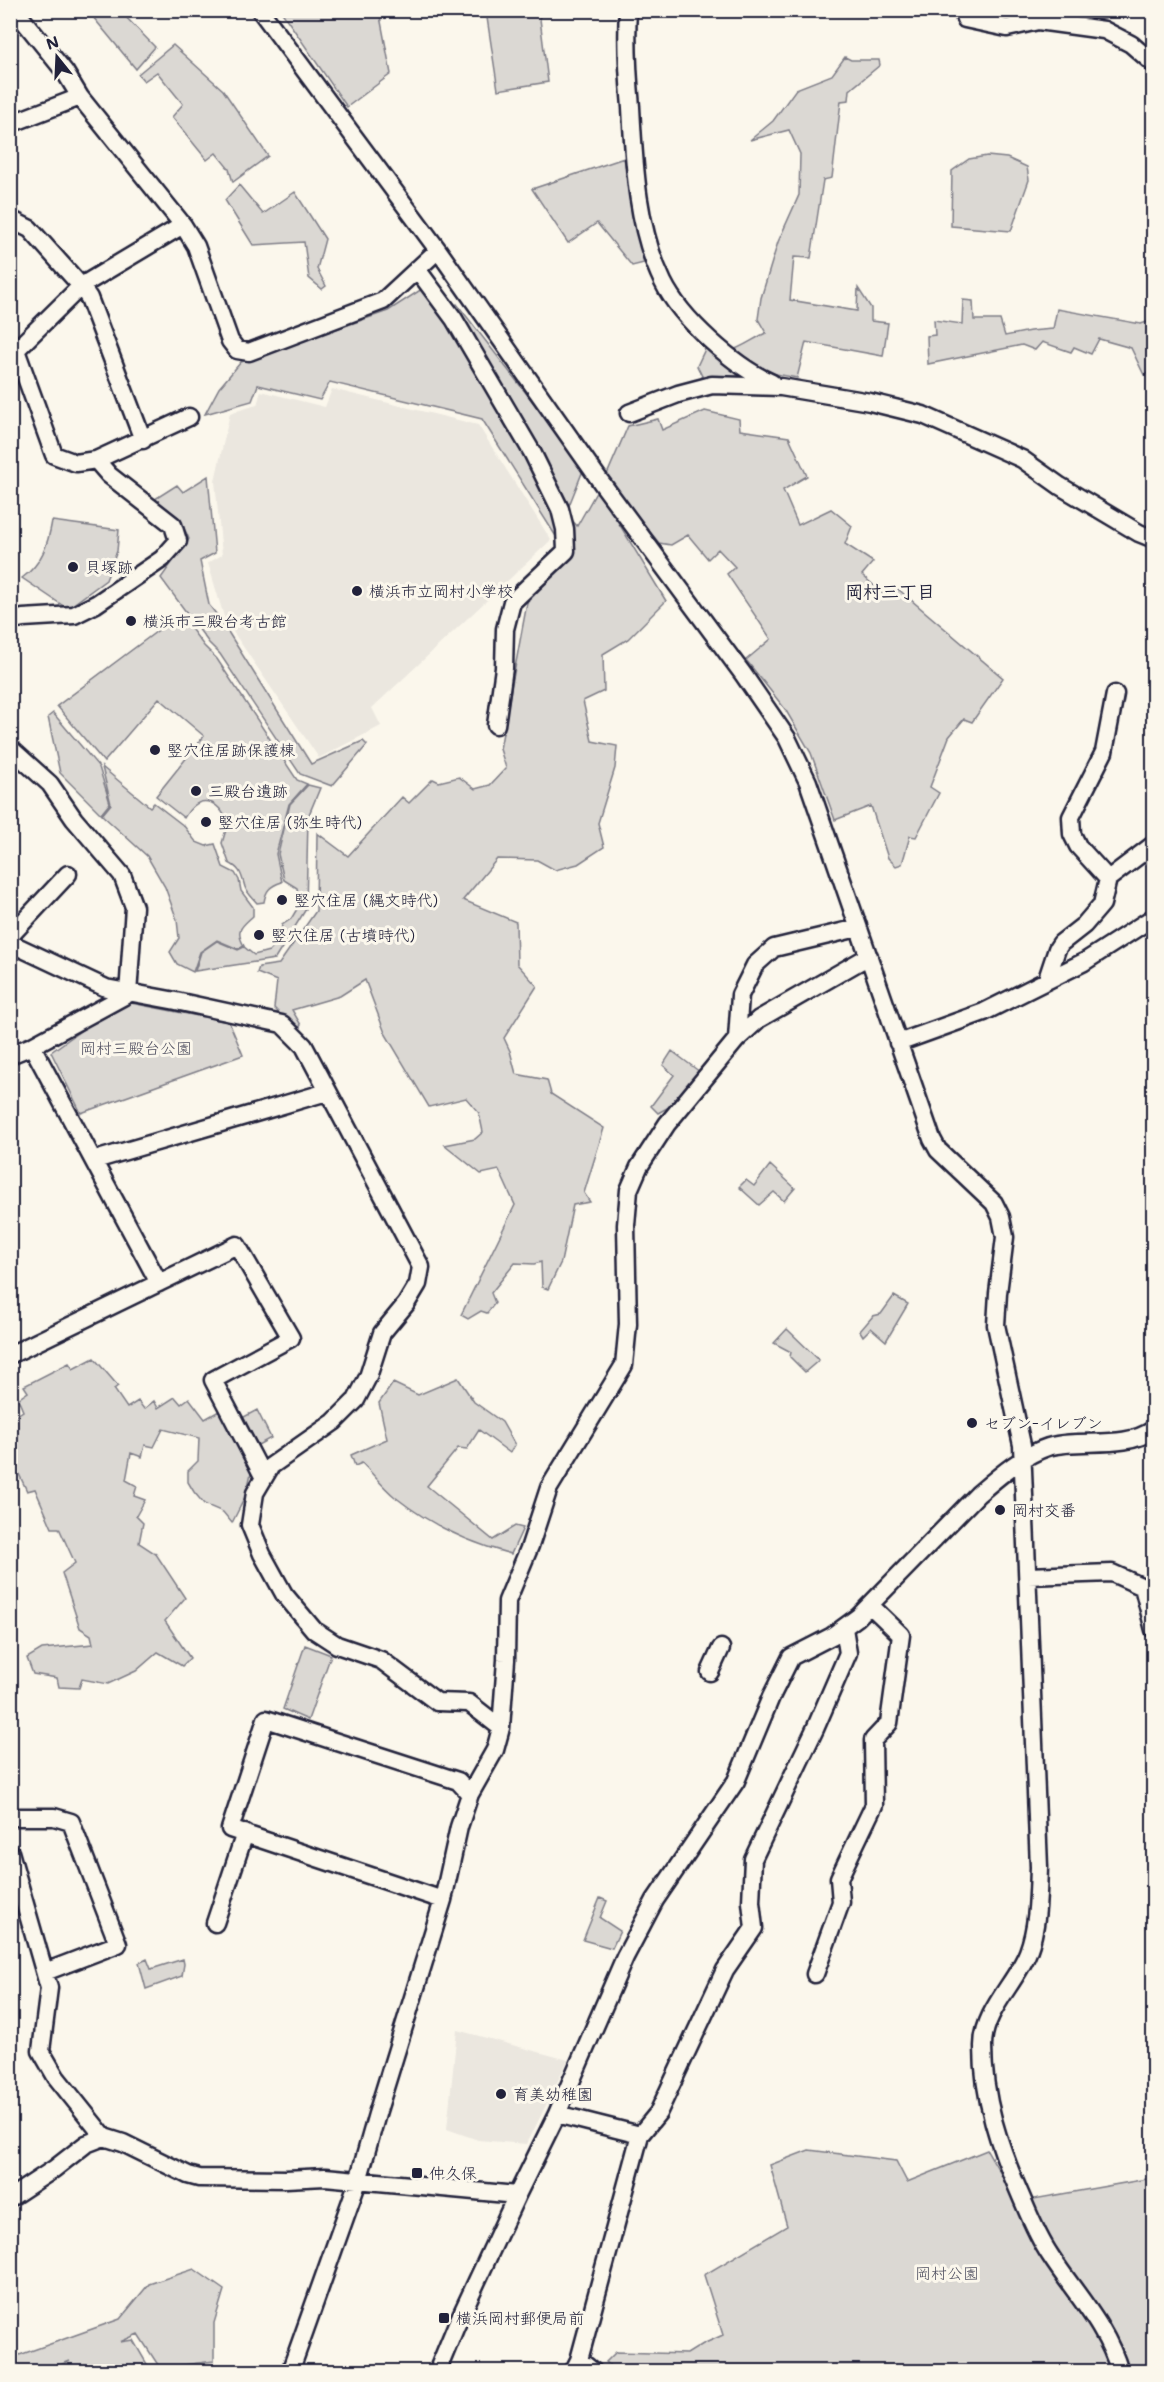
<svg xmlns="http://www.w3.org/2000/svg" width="1164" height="2382" font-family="Mali,'Klee One',sans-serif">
<rect width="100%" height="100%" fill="#fbf7ec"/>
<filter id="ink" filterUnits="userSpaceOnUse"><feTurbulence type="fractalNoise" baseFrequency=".0167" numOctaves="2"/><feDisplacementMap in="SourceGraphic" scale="12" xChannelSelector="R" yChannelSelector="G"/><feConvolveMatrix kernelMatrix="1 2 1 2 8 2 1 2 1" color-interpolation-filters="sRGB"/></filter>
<g filter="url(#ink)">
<path fill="#ebe7df" d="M332 389 478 425 551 540 372 708 381 726 319 758 225 620 208 563 222 555 215 481 230 413 257 405 261 391 325 407Z
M457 2030 568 2060 527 2144 478 2140 447 2129Z"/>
<path fill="#dbd8d3" stroke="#7e7d87" stroke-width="1.5" d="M88 11H120L155 47 136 69Z
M281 11H379L391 74 347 107Z
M486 11H539L548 82 498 90Z
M173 45 223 90 268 156 233 182 229 169 216 153 207 160 172 117 183 104 157 72 144 81 138 74Z
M845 57 851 60H879L880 65 850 90 849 100 841 101 832 178 823 180 811 258 794 257 790 300 857 311 858 288 871 308V321L888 323 883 356 806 342 797 378 755 370 730 351C743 347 753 339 766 333L758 319 761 298 778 242 799 195 800 154 789 130 750 140 773 121 796 89 832 75Z
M987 156 1007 158 1027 167 1029 180 1011 231 951 226 952 171 969 159Z
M624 158 644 263 632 266 597 223 568 243 532 189Z
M239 185 263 214 295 192 325 239 317 269 326 286 322 289 309 278 304 242 253 245 225 200Z
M425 287 444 313 457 304 584 468 566 513 577 526 598 489 666 601 628 639 603 654 604 691 583 701 592 741 617 746 615 768 598 823 604 847 578 864 555 870 537 860 497 859 463 900 516 922 517 964 537 986 504 1038 510 1051 516 1074 547 1080 551 1094 604 1128 584 1193 590 1202 573 1205 561 1262 548 1289 542 1287 541 1262 534 1264 515 1263 491 1293 495 1303 487 1313 481 1311 468 1319 461 1315 515 1205 499 1170 481 1174 445 1145 475 1139 483 1132 479 1113 466 1098 429 1107 385 1033 365 980 340 996 292 1010 301 1025 297 1031 274 1008 277 981 257 973 259 967 279 964 316 911 317 833 348 856 402 797 409 803 433 779 439 782 459 777 475 789 490 785 506 768 500 749 527 603 569 557 482 419 330 382 320 400 258 385 252 401 205 414 219 388 241 362 388 311Z
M963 300 973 301 974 320H1000L1005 336 1030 331 1053 329 1057 309 1141 324 1153 320V370L1144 375 1131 348 1099 339 1091 354 1074 347 1071 352 1042 342 1035 350 1022 345 928 364 927 336 935 335 934 320 962 324Z
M707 345 757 381 704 380 697 366Z
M705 411 739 419 740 430 789 437 807 476 783 490 798 525 831 509 852 526 845 544 873 562 862 575 888 598 898 589 1003 678 972 722 964 719 949 737 930 787 939 793 916 837 910 836 902 864 896 866 888 858 871 806 835 820 811 753 785 709 746 660 771 639 727 574 735 567 718 549 708 559 688 535 671 545 659 543 606 477 628 426 658 419 662 430Z
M208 476 215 553 200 561 209 605 220 619 311 764 363 741 367 745 332 786 300 774 220 654 209 643 161 578 189 539C182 521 170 509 155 499L177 485 183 492Z
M52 521 119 530 117 551 106 580 72 605 65 607 22 578C42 564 48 544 52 521Z
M180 614 204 646 217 659 297 780 307 784 289 804 276 854 282 882C270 886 266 890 264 902L257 903C253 898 247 893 245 887 241 874 241 869 229 863L222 843 228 823C218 799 199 792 184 818L156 796 204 736 159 698 104 762 57 706Z
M53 713 99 767 110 803 101 814 60 773 48 717Z
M102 767 150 807 154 803 184 826 196 842 206 846 215 844 223 867 235 873 239 880 241 891 253 907V916C241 927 235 930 244 946L238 949 217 940 200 952 193 972 177 964 170 952 179 938 177 920 165 887 147 856 102 815 111 804Z
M308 785 320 788 308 817 306 909 275 959 195 971 201 952 217 941 238 950 244 947 254 955 269 951 279 940 282 925 291 919 300 904 297 888 284 880 278 854 290 804Z
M131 1003 229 1022 243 1055 81 1113 51 1052 100 1017Z
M672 1051 700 1072 669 1107 658 1113 651 1106 674 1075 663 1065Z
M770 1165 795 1188 784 1201 774 1192 759 1205 739 1187 746 1180 754 1186Z
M894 1296 908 1304 886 1341 871 1328 863 1336 860 1331 873 1316 881 1314Z
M787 1329 819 1360 805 1372 790 1357 791 1352 774 1343Z
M94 1358 118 1386 114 1389 127 1408 138 1401 144 1409 154 1401 158 1408 175 1397 181 1404 189 1398 205 1419 219 1411 252 1469 246 1495 232 1523 223 1512 204 1504 194 1492 188 1482V1471L198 1461 199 1438 163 1429 154 1447 145 1445 142 1457 131 1453 126 1480 137 1486 134 1496 145 1500 136 1516 143 1523 139 1543 156 1554 185 1598 165 1621 190 1658 182 1666 158 1652 136 1671 108 1684 82 1679 79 1688 59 1687 57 1678 33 1674 27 1658 42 1649 93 1644 91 1635 80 1628 62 1573 75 1563 59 1528H52L35 1489 27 1491 11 1457V1419L23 1411 18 1399 28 1392 24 1386 69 1363 73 1369Z
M458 1378 474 1402 502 1422 515 1445 510 1453 479 1430 467 1449 458 1448 427 1486 493 1540 515 1526 523 1528 511 1554C469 1543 429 1524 395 1497 383 1487 373 1474 362 1463L355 1466 351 1455 387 1439 379 1403 393 1383 418 1395Z
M257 1410 271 1438 258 1445 242 1418Z
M305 1645 331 1655 308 1720 283 1709Z
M600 1898 607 1901 600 1918 620 1931 612 1948 583 1940Z
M147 1959 151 1969 183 1959 184 1964 182 1976 146 1989 139 1963Z
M809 2150 896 2161 907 2182 987 2150 1017 2202 1153 2178V2371L617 2372 606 2362 616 2352 687 2354 703 2344 723 2335 704 2275 787 2226 770 2165Z
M194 2269 224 2290 214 2323V2361L160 2368 138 2334 120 2342 133 2340 151 2371H50L70 2361 44 2371H11V2358L120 2319 149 2284Z"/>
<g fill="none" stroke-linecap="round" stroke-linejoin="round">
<defs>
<path id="minor" d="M15 10 65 72 80 97 183 225 196 246 230 341 237 350 249 352 383 301 438 250
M260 10 438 250 601 482 743 674 787 738 808 782 932 1139 938 1150 994 1203 1001 1217 1005 1237 998 1293 996 1325 1022 1445 1039 1867C1038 1895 1038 1926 1028 1952 1016 1983 983 2011 983 2046 983 2099 999 2146 1020 2194 1029 2215 1037 2236 1050 2255 1075 2294 1107 2326 1120 2372
M628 10C626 43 628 75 631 107 634 164 637 229 663 282 681 319 735 367 772 383
M965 19 1007 28 1038 21 1104 30 1131 44 1154 64
M10 124 80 97
M10 219 30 229 81 286 89 298 143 440
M417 269 454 319 532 452 560 509 565 529 566 551 512 602 505 629 504 668 496 725
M629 413 678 394 712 385 781 387 870 402 923 415 1022 459 1060 486 1139 533 1154 539
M96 460 189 417
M10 621 23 618 74 615 96 604 162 559 178 541 173 525 109 475 96 460 76 463 54 455 16 350 81 286 183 225
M10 748 50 784 74 819 122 875 134 907 128 994
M1108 879 1078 846 1072 834 1071 817 1104 752 1115 694
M10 936 68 874
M10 943 106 988 176 1001 282 1024 304 1046 421 1267 418 1284 406 1304 382 1333 368 1377 356 1400 334 1422 271 1466 255 1493 250 1525 262 1554 284 1594 314 1630 337 1645 381 1660 437 1702 469 1703 501 1728
M1047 979 1057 949 1061 943 1084 925 1102 904 1108 879 1154 844
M737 1039 740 995 755 965 774 948 858 928
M898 1043 984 1012 1084 962 1154 917
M32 1046 159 1283
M10 1055 32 1046 128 994
M95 1160 327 1092
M10 1355 237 1245 291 1338 213 1380 263 1476
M1028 1576 1112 1573 1143 1587 1154 1630
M710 1672 721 1648
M10 1817H54L71 1822 118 1944 45 1972
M10 1852 49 1988 41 2051 56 2077 104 2137
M443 1900 230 1829 266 1719 458 1781 470 1794
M215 1923 245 1833
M815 1974 841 1902 839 1878 874 1805 873 1740 889 1723 901 1635 870 1605
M557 2114 640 2135
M10 2198 54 2169 86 2144 104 2137 123 2143 188 2175 199 2178 286 2179 325 2177 517 2195
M579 2360 594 2372
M290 2372 358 2181 377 2114 443 1900 459 1827 470 1794 495 1750 501 1728 506 1660 507 1601 530 1546 549 1488 624 1365 628 1324 626 1225 629 1190 639 1167 667 1124 737 1039 759 1019 869 956
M437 2372 456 2326 517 2195 557 2114 625 1957 655 1900 736 1781 771 1697 791 1657 832 1636 858 1617 978 1494C998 1477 1023 1455 1048 1447 1081 1437 1124 1451 1154 1429
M573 2372 579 2360 640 2135 658 2113 725 1970 754 1928 751 1902 753 1859 815 1729 848 1653 844 1628"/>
</defs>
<use href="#minor" stroke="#22223b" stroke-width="21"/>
<use href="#minor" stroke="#fbf7ec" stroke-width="16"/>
</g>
</g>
<g fill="#22223b" stroke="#fbf7ec" stroke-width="2">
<circle cx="73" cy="567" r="6"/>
<circle cx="357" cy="591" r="6"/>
<circle cx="131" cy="621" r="6"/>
<circle cx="155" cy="750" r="6"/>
<circle cx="196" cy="791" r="6"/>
<circle cx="206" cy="822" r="6"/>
<circle cx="282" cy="900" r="6"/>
<circle cx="259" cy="935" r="6"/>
<circle cx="972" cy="1423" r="6"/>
<circle cx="1000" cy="1510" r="6"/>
<circle cx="501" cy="2094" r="6"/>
<rect x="411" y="2167" width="12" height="12" rx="3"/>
<rect x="438" y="2312" width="12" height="12" rx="3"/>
</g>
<g text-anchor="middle" stroke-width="6" stroke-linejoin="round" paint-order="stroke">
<g font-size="16" fill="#22223b" stroke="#fbf7ec" text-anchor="start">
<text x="85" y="573">貝塚跡</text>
<text x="369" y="597">横浜市立岡村小学校</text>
<text x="143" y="627">横浜市三殿台考古館</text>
<text x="167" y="756">竪穴住居跡保護棟</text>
<text x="208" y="797">三殿台遺跡</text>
<text x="218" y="828">竪穴住居 (弥生時代)</text>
<text x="294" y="906">竪穴住居 (縄文時代)</text>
<text x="271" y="941">竪穴住居 (古墳時代)</text>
<text x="984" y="1429">セブン-イレブン</text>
<text x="1012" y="1516">岡村交番</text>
<text x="513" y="2100">育美幼稚園</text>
<text x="429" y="2179">仲久保</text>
<text x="456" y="2324">横浜岡村郵便局前</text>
</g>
<g font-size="16" fill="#505061" stroke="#fbf7ec">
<text x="136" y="1054">岡村三殿台公園</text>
<text x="947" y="2279">岡村公園</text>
</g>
<g font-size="18" font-weight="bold" fill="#22223b" stroke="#fbf7ec">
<text x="890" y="598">岡村三丁目</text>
</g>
</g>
<rect width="1164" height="2382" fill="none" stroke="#fbf7ec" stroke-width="36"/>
<rect x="18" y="18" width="1128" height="2346" fill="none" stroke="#22223b" stroke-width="2" filter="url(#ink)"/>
<g transform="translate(57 57) rotate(342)" stroke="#fbf7ec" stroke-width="4.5" paint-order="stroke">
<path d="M0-4.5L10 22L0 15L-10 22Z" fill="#22223b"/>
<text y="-9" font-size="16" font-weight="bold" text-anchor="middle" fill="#22223b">N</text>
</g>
</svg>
